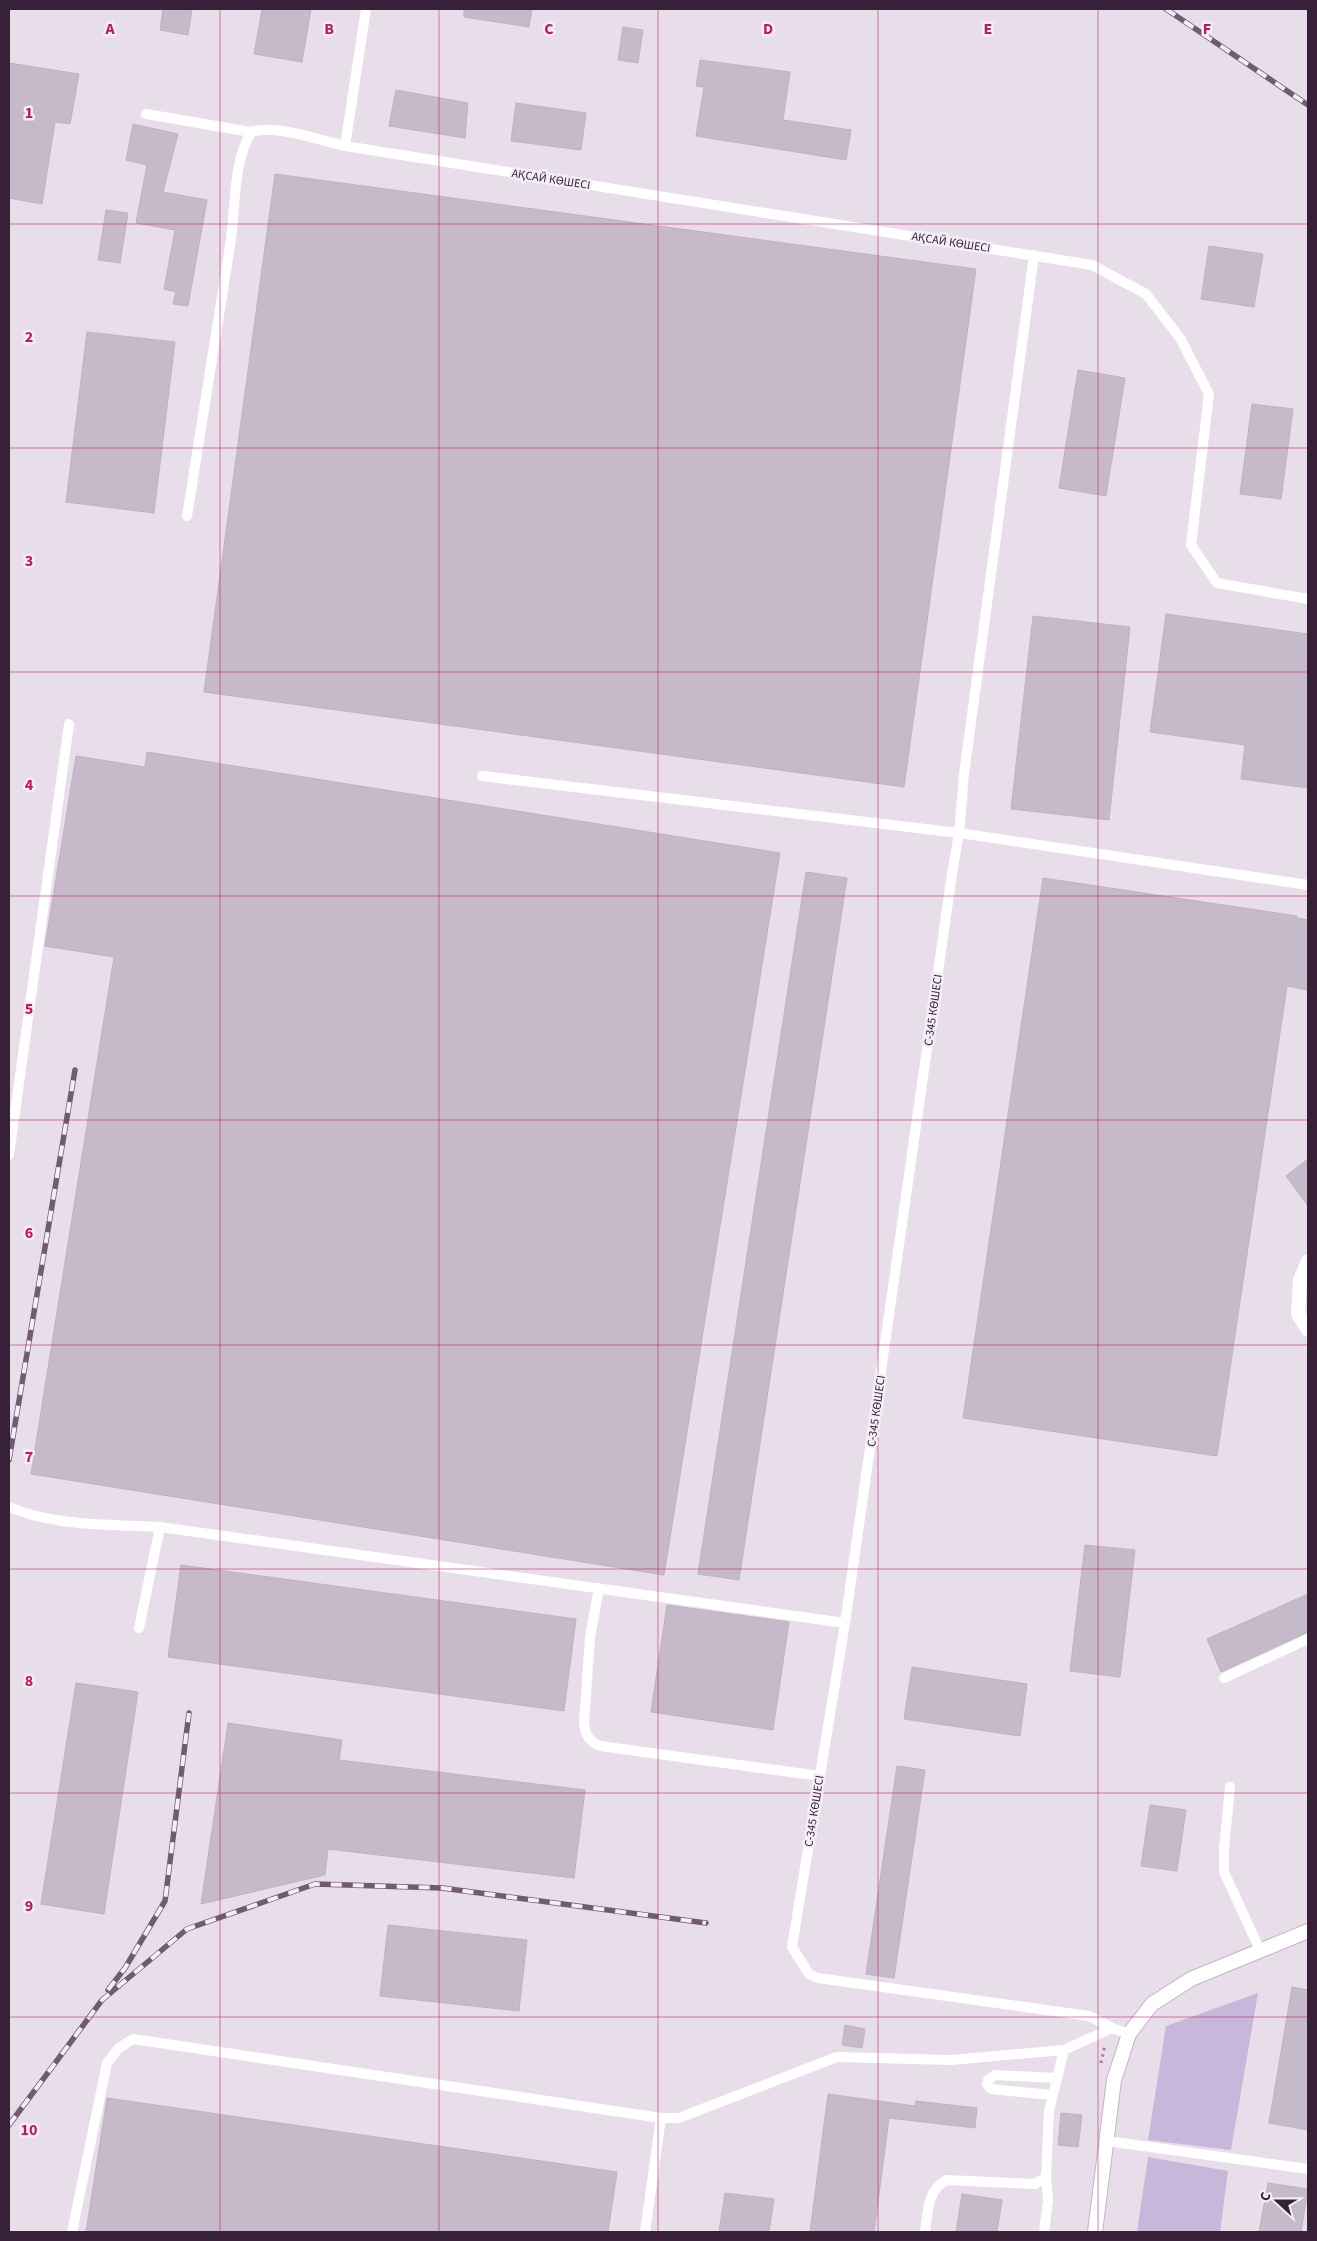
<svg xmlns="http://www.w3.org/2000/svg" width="1317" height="2241" font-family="'Source Sans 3',sans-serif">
<rect width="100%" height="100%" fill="#e7dee9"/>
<path fill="#c9b6db" d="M1258 1993 1231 2150 1148 2140 1166 2026Z
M1148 2157 1228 2171 1220 2232H1137Z"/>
<path fill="#c6baca" stroke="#bfb0c3" d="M163 9H192L188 35 160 30Z
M262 9H311L302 62 254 54Z
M464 9H532L529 27 464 17Z
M623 27 643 30 638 63 618 60Z
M700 60 790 72 783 120 851 130 846 160 696 136 704 87 696 86Z
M9 63 79 74 70 124 55 122 42 204 9 198Z
M396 90 468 103 465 138 389 126Z
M516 103 586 113 581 150 511 141Z
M133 124 178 134 163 192 207 200 188 306 173 304 176 292 164 289 175 230 136 223 147 165 126 160Z
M275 174 976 269 904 787 204 692Z
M106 210 128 213 120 263 98 260Z
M1209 246 1263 254 1254 307 1201 299Z
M87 332 175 342 154 513 66 502Z
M1078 370 1125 378 1106 496 1059 488Z
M1252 404 1293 409 1281 499 1240 494Z
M1166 614 1308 634V788L1241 779 1245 745 1150 732Z
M1033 616 1130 627 1109 820 1011 809Z
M147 752 780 853 664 1575 31 1474 114 957 45 946 76 756 145 767Z
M806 872 847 878 739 1580 698 1574Z
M1043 878 1297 916V918L1308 920V990L1287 986 1217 1456 963 1418Z
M1308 1159V1206L1286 1176Z
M1085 1545 1135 1550 1120 1677 1070 1671Z
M181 1565 576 1619 564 1711 168 1657Z
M1308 1594V1632L1221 1672 1207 1639Z
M667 1605 789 1622 773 1730 651 1712Z
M912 1667 1027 1684 1020 1736 904 1719Z
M76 1683 138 1692 104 1914 41 1904Z
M228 1723 342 1740 339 1760 585 1790 574 1878 328 1849 325 1875 201 1904Z
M897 1766 925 1770 894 1978 866 1974Z
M1150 1805 1186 1810 1177 1871 1141 1866Z
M388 1925 527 1940 519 2011 380 1996Z
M1292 1987 1308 1990V2130L1269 2123Z
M845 2025 865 2029 862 2048 842 2045Z
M828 2094 915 2106 916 2101 977 2108 975 2128 889 2118 874 2232H810Z
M107 2098 617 2172 608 2232H86Z
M1061 2113 1082 2115 1078 2147 1058 2145Z
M1268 2183 1308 2189 1301 2232H1259Z
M725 2193 774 2199 769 2232H719Z
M962 2194 1002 2200 997 2232H956Z"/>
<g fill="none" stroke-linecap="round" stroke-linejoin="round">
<defs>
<path id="secondary" d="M1095 2232 1114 2080 1129 2034 1152 2004 1191 1979 1308 1931"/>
</defs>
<use href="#secondary" stroke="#c6b1c9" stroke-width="16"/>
<path stroke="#a97ead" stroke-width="3" stroke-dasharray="2.5 4" stroke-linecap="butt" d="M1101 2063 1105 2045"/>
<path stroke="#fff" stroke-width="10" d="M146 114 251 132
M345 146 366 9
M187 516C201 426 216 336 230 246 236 208 232 166 251 132 277 124 318 140 345 146L1092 265 1146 294 1180 338 1209 394 1191 545 1217 583 1308 599
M482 776 959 833 964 774 1034 255
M9 1155 69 724
M9 1507C56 1527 110 1524 160 1527
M599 1588 590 1638 584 1722C585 1734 588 1741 600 1746L820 1776
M139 1628 160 1527 845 1623
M1224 1678 1308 1639
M1230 1787 1224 1849V1872L1260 1950
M1129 2034 1112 2028 1089 2016 818 1978 809 1974 792 1947 845 1623 952 874 959 833 1308 885
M1052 2095 991 2089 987 2084 988 2080 995 2075 1056 2078
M1107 2141 1308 2169
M72 2232 107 2063 119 2048 133 2039 661 2118H679L837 2057 951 2060 1064 2050 1112 2028
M645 2232 661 2118
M925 2232C928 2212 927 2191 946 2180L1035 2184 1046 2177 1049 2111 1064 2050
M1044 2232 1048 2200 1046 2177"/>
<path stroke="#fff" stroke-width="14" d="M1308 1261 1300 1280 1298 1314 1308 1330"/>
<use href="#secondary" stroke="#fff" stroke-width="14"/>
<defs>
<path id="rail" d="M1166 9 1308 105
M9 1460 75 1070
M108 1990 125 1968 165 1901 189 1713
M9 2125 102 2000 187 1929 315 1884 442 1888 706 1923"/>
</defs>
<use href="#rail" stroke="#735a74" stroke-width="5.5"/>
<use href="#rail" stroke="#f4eef6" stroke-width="4" stroke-dasharray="11" stroke-linecap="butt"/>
</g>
<path fill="none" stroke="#c2185b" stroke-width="1" stroke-opacity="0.55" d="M220 9V2232M439 9V2232M658 9V2232M878 9V2232M1098 9V2232M9 224H1308M9 448H1308M9 672H1308M9 896H1308M9 1120H1308M9 1345H1308M9 1569H1308M9 1793H1308M9 2017H1308"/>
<g text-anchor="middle" stroke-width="5" stroke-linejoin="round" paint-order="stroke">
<g font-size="12" fill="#372038" stroke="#f4eef6">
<text transform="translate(551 179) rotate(9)" y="4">АҚСАЙ КӨШЕСІ</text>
<text transform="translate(951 242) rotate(9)" y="4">АҚСАЙ КӨШЕСІ</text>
<text transform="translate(933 1010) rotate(-82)" y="4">С-345 КӨШЕСІ</text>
<text transform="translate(876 1411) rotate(-82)" y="4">С-345 КӨШЕСІ</text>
<text transform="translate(814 1811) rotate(-81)" y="4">С-345 КӨШЕСІ</text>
</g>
</g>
<g font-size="16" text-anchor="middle" font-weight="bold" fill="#c2185b" stroke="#f4eef6" stroke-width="5" stroke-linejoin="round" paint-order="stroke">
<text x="110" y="34">A</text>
<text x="329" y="34">B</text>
<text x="549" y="34">C</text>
<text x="768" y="34">D</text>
<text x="988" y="34">E</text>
<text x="1207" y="34">F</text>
<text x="29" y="118">1</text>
<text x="29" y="342">2</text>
<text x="29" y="566">3</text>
<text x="29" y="790">4</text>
<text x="29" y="1014">5</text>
<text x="29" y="1238">6</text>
<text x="29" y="1462">7</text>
<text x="29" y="1686">8</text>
<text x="29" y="1911">9</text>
<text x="29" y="2135">10</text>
</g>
<rect width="1317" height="2241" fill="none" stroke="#372038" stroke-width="20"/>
<g transform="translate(1277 2201) rotate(291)" stroke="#f4eef6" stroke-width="4" paint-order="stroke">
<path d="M0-4L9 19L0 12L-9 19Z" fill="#372038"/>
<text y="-8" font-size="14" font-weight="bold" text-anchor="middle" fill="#372038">С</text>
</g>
</svg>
